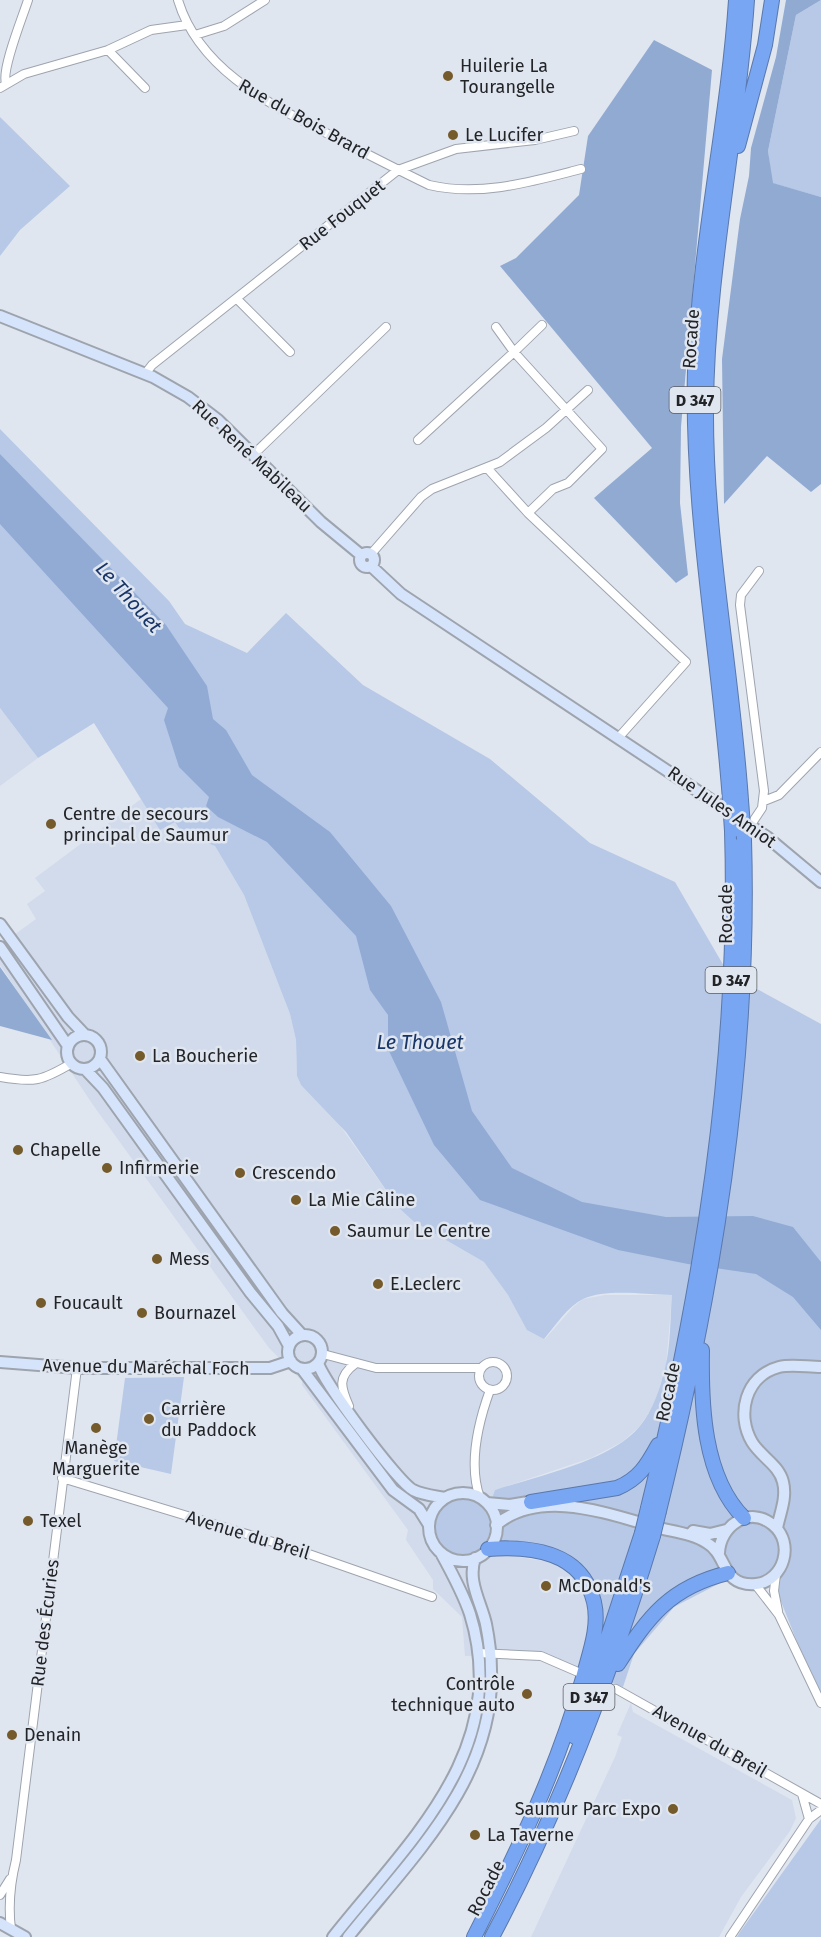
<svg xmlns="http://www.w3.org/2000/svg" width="821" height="1937" font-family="'Fira Sans',sans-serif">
<rect width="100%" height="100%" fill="#e0e6f0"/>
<path fill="#d1dbec" d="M0 708 38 758 0 786Z
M141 799 160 829 175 822 195 839 215 846 244 895 290 1014 296 1040 297 1076 301 1085 334 1117 397 1206 413 1221 484 1262 508 1295 528 1330 545 1339 573 1307 583 1299 605 1295H672L666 1366 654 1405 639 1427 622 1442 591 1458 495 1490 504 1555 558 1563 569 1571 583 1589 589 1616 588 1638 577 1670 540 1654 465 1656 462 1617 433 1589V1580L406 1540 408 1530 302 1385V1381L269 1348 93 1105 0 965V945L36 919 27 904 45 891 35 878Z
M631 1703 633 1712 792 1800 796 1818 790 1831 741 1897 719 1937H531L615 1757 622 1737 617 1735Z"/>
<path fill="#b7c9e6" d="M821 0V197L772 183 768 151 796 15Z
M0 117 70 186 20 230 0 256Z
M0 429 169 601 185 624 247 653 286 613 363 685 490 759 590 843 675 882 728 973 821 1024V1693L812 1679 774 1584 760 1591 724 1581 674 1607 634 1654 623 1687 577 1670C581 1660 586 1650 588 1639 594 1613 584 1571 556 1562 539 1557 521 1557 504 1555L499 1543 493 1496 495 1490C537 1476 612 1461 640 1426 653 1410 660 1389 665 1368 671 1345 670 1319 672 1295 645 1295 608 1288 583 1299 568 1306 555 1326 544 1339L527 1330 508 1295 484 1262 413 1221 397 1206 346 1132 301 1085 297 1076 296 1040 290 1014 244 895 215 846 183 834 175 822 160 830 94 723 38 758 0 708Z
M184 1377 171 1474 114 1461 125 1378Z
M434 1527a28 28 0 1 1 56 0a28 28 0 1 1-56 0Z
M821 1819V1937H737L740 1932Z"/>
<path fill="#91aad2" d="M786 0H821L796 15 768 151 773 183 821 197V484L811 492 767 456 724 504 722 359 740 219 749 176 751 148 776 57Z
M654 40 712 70 681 427 680 503 688 575 676 583 594 498 652 448 500 266 516 258 579 195 588 136Z
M0 967 52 1040 0 1026Z"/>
<path fill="#92abd4" d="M0 454 166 625 207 686 213 719 226 730 252 775 330 832 391 906 441 1002 472 1111 512 1168 582 1202 666 1217 753 1216 793 1227 821 1262V1330L793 1297 756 1274 688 1264 618 1250 480 1200 434 1145 388 1049V1015L370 990 356 936 267 842 218 817 206 806 209 797 179 767 164 720 168 708 0 524Z"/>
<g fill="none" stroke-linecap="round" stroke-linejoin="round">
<defs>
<path id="street" d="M178 0C199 70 270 104 330 135 363 152 396 169 429 185 480 197 530 182 581 169
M195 35 224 26 265 0
M108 50 145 88
M6 83C1 70 23 16 28 0
M0 88 24 74 108 50 151 30 187 25
M237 299 290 352
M496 327 514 352 542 325
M145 374 152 365 398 170 456 149 535 140 574 131
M418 440 514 352 602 449 568 483 553 489 528 513
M253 455 386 327
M488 469 528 513 686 662 619 737
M371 554 421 497 432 489 500 462 546 428 588 390
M764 801 779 795 821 752
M750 826 762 808 764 791 740 605 741 595 759 571
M0 1077C34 1083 42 1081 72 1063
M323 1354 376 1368H480
M479 1376a14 14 0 1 1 28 0a14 14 0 1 1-28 0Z
M349 1406C341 1388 337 1377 355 1364
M62 1478 283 1545 432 1597
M480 1498C468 1464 478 1423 490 1390
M776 1574 774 1591 778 1611
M755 1584 779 1615 821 1703
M478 1653 541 1656 578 1672
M616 1689 821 1804
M802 1794 809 1819
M0 1895 10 1879
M11 1929C8 1905 10 1884 16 1860L77 1368
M730 1937 809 1819 821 1810"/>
<path id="secondary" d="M0 316 153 377 188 397 218 420 321 522 361 555
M360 560a7 7 0 1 1 14 0a7 7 0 1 1-14 0Z
M371 566 401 594 767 837 821 882
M0 924 68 1017 85 1035
M0 947 68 1046
M67 1052a17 17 0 1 1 34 0a17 17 0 1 1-34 0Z
M100 1059 282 1313 302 1335
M85 1069 103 1088 250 1292 278 1326 289 1346
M288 1352a17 17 0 1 1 34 0a17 17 0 1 1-34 0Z
M0 1362 77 1368H270L291 1361
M318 1363C324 1383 397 1481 413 1490 423 1495 435 1496 445 1498
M302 1369 393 1490 419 1509 429 1525
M429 1527a34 34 0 1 1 68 0a34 34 0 1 1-68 0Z
M487 1503 510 1505 534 1501
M496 1525C541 1487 611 1515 659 1528 675 1532 694 1534 707 1543 728 1555 721 1587 756 1584 784 1581 795 1543 773 1525 749 1505 720 1526 719 1553
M777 1528C780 1513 787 1498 783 1482 779 1465 761 1457 752 1442 736 1415 745 1376 779 1367 792 1364 807 1367 821 1367
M693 1531 710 1534 726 1530
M0 1923 25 1937
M333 1937C409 1841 512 1750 470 1614 463 1593 452 1573 441 1553
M348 1937C412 1857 495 1779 491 1670 491 1654 489 1639 486 1624 481 1602 467 1581 475 1558"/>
<path id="highway" d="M738 146 765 45 772 0
M741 800C732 669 705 538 706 407 707 270 738 136 747 0
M730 801C720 657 691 514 695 369 699 245 728 123 736 0
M702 1350C701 1404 703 1477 744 1518
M531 1502 617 1488C639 1479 647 1465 658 1445
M648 1508C702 1288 739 1058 732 831
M659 1511C713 1292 751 1065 744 839
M618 1664C648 1617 670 1587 728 1573
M575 1737 642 1533
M474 1937C518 1850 556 1772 583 1678 589 1654 600 1627 594 1602 582 1551 531 1546 488 1549
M492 1937C560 1809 611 1674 653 1536"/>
</defs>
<use href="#street" stroke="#9ea4ae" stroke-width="10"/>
<use href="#secondary" stroke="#9ea4ae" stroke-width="14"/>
<use href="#highway" stroke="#5a78ab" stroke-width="16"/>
<use href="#street" stroke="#fff" stroke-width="8"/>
<use href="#secondary" stroke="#d6e4fb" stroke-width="10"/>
<use href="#highway" stroke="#78a6f2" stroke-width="14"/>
<defs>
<path id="highway-bridge" d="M741 800 744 839
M730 801 732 831
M642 1533 648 1508
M653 1536 659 1511"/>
</defs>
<use href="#highway-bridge" stroke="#5a78ab" stroke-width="16" stroke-linecap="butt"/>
<use href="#highway-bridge" stroke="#78a6f2" stroke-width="14"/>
</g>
<g fill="#755b2c" stroke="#e0e6f0" stroke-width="2">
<circle cx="448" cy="76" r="6"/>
<circle cx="453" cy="135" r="6"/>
<circle cx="51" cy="824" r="6"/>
<circle cx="140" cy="1056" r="6"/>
<circle cx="18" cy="1150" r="6"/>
<circle cx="107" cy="1168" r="6"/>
<circle cx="240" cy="1173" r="6"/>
<circle cx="296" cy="1200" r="6"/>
<circle cx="335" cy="1231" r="6"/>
<circle cx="157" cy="1259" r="6"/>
<circle cx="378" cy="1284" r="6"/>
<circle cx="41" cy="1303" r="6"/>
<circle cx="142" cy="1313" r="6"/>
<circle cx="149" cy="1419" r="6"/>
<circle cx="96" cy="1428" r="6"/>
<circle cx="28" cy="1521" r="6"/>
<circle cx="546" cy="1586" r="6"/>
<circle cx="527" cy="1694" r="6"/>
<circle cx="12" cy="1735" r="6"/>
<circle cx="673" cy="1809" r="6"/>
<circle cx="475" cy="1835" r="6"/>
</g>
<g text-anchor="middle" stroke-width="5" stroke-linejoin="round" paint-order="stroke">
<g fill="#e0e6f0" stroke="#5b5e63" stroke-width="1.5">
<rect x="669.5" y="387" width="51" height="26" rx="4.5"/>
<rect x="705.5" y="967" width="51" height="26" rx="4.5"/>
<rect x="563.5" y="1684" width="51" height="26" rx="4.5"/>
</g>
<g font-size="16" font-weight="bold" fill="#222427">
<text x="695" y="406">D 347</text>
<text x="731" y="986">D 347</text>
<text x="589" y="1703">D 347</text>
</g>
<g font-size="18" fill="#222427" stroke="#e0e6f0" text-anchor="start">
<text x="460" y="72">Huilerie La<tspan x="460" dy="21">Tourangelle</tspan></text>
<text x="465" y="141">Le Lucifer</text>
<text x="63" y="820">Centre de secours<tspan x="63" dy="21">principal de Saumur</tspan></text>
<text x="152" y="1062">La Boucherie</text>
<text x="30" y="1156">Chapelle</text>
<text x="119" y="1174">Infirmerie</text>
<text x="252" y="1179">Crescendo</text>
<text x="308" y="1206">La Mie Câline</text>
<text x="347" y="1237">Saumur Le Centre</text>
<text x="169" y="1265">Mess</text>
<text x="390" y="1290">E.Leclerc</text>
<text x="53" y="1309">Foucault</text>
<text x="154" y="1319">Bournazel</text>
<text x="161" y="1415">Carrière<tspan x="161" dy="21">du Paddock</tspan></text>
<text x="96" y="1454" text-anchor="middle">Manège<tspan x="96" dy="21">Marguerite</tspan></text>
<text x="40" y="1527">Texel</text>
<text x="558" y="1592">McDonald's</text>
<text x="515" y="1690" text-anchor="end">Contrôle<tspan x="515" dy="21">technique auto</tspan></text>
<text x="24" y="1741">Denain</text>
<text x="661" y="1815" text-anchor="end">Saumur Parc Expo</text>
<text x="487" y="1841">La Taverne</text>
</g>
<g font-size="18" fill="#222427" stroke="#e0e6f0">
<text transform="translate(304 119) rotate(29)" y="6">Rue du Bois Brard</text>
<text transform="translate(342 215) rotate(-38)" y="6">Rue Fouquet</text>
<text transform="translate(691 339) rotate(-86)" y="6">Rocade</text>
<text transform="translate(252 456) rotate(43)" y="6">Rue René Mabileau</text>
<text transform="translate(722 807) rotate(35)" y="6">Rue Jules Amiot</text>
<text transform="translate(726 914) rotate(-90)" y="6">Rocade</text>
<text transform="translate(146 1367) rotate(1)" y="6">Avenue du Maréchal Foch</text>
<text transform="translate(668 1392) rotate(-78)" y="6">Rocade</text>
<text transform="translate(248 1535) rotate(17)" y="6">Avenue du Breil</text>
<text transform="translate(45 1623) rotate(-83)" y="6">Rue des Écuries</text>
<text transform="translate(710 1741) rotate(30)" y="6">Avenue du Breil</text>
<text transform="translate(486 1888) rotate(-63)" y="6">Rocade</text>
</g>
<g font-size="20" font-style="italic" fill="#173568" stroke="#e0e6f0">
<text transform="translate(129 597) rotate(48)" y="7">Le Thouet</text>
<text x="420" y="1049">Le Thouet</text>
</g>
</g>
</svg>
